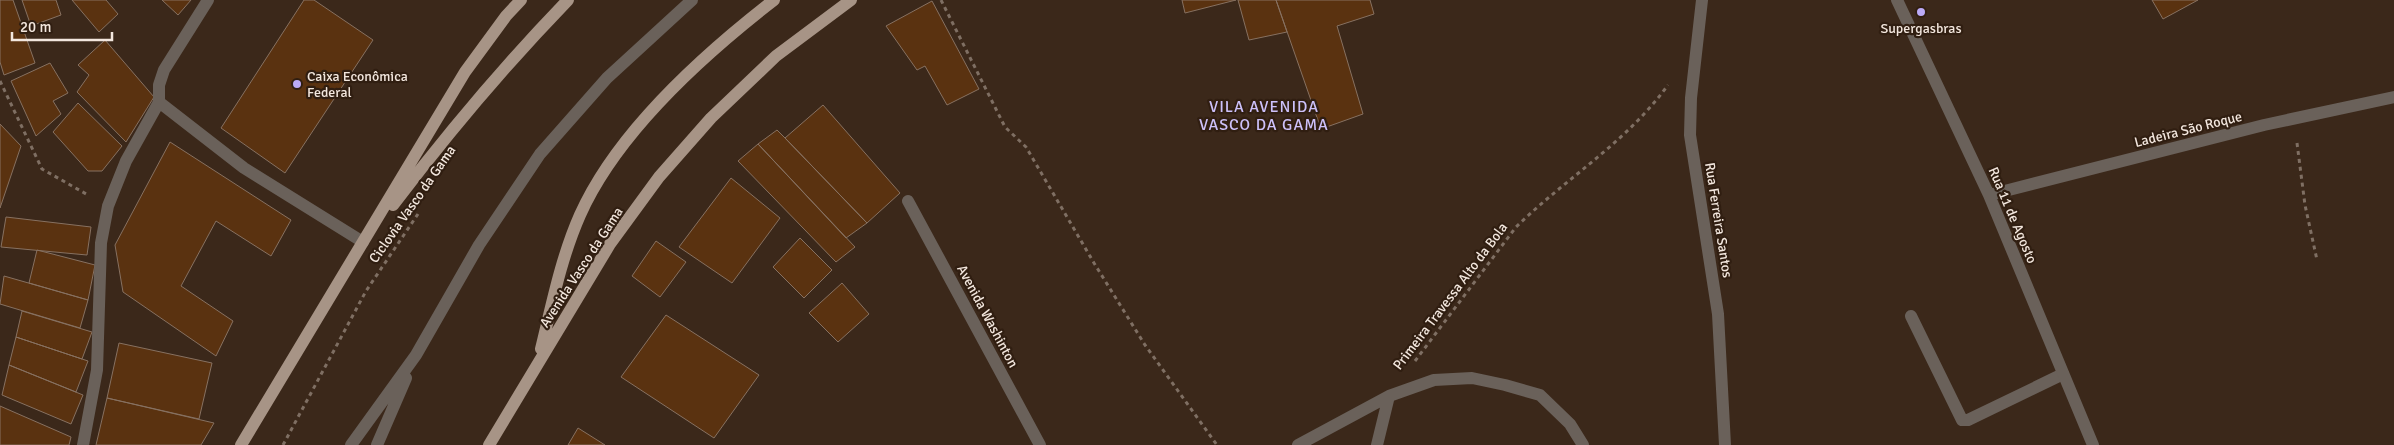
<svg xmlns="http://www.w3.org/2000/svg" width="2394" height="445" font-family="Signika,sans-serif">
<rect width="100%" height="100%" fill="#3b281a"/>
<path fill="#5a3210" stroke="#877161" d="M0 0H13L35 63 4 75 0 62Z
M22 0H56L61 15 31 26Z
M72 0H106L118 14 99 32Z
M162 0H191L178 15Z
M304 0H314L373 40 285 173 221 128Z
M1182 0H1236L1185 13Z
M1238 0H1276L1287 32 1249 40Z
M1276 0H1370L1374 14 1337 26 1363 114 1321 129Z
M2152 0H2198L2163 19Z
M932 1 979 89 947 105 925 66 917 70 886 26Z
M105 40 154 97 126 142 77 92 89 75 78 65Z
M50 63 68 93 53 101 61 114 36 136 11 81Z
M78 103 122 146 102 171H88L53 132Z
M823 105 900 193 867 223 785 138Z
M0 124 21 146 0 208Z
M777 130 785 138 867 223 846 238 758 144Z
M170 142 291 220 271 256 216 221 181 286 233 321 216 356 123 292 115 245Z
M758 144 855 247 836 262 738 161Z
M731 178 780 218 732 283 679 247Z
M6 217 91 227 87 255 1 247Z
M800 238 832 270 804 298 773 267Z
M656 241 686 262 660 297 632 276Z
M37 250 95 265 88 300 29 283Z
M4 276 88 300 80 328 0 304Z
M842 283 869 314 838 342 809 313Z
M22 311 92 332 82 359 16 337Z
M666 315 759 375 714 438 621 377Z
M16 337 88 361 76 392 9 365Z
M119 343 212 363 199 419 107 398Z
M9 365 83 395 71 424 2 395Z
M107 398 214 423 201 445H96Z
M0 406 71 437 69 445H0Z
M578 428 605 445H568Z"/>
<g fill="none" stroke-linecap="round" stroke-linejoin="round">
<path stroke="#7f6f63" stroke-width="3" stroke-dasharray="4 4" stroke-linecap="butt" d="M941 0 1005 127 1026 147 1094 263 1145 345 1217 445
M0 81 42 169 88 195
M2297 143 2305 205 2317 260
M1415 361 1516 227C1566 178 1626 143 1668 85
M283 445 366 291 418 214"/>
<path stroke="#6a615a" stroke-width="12" d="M1911 316 1962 420H1968L2063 374
M351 445 416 355 479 245 540 154 607 78 692 0
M377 445 406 378"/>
<path stroke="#6a615a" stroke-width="12" d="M1702 0 1691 98 1690 135 1718 314 1725 445
M1897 0 1989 195 2093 445
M159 102 244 168 363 242
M1989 195 2264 125 2394 97
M908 201 1040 445
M83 445 97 370 101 243 108 206 126 161 159 102V85L164 70 208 0
M1298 445 1389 396
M1377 445 1389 396 1434 380 1472 378 1505 385 1540 395 1570 424 1583 445"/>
<path stroke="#a79486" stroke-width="12" d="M393 205C448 133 505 65 568 0
M541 349C552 304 561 258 580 215 617 132 703 55 774 0
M241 445 465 72 506 16 521 0
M489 445 610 244 659 177 711 118 776 56 851 0"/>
</g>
<g fill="#bbaaf6" stroke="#301e11" stroke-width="2">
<circle cx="1921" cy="12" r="5"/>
<circle cx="297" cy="84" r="5"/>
</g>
<g text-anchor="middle" stroke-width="4.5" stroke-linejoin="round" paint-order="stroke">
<g font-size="14" fill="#f3e7de" stroke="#301e11">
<text x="1921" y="33">Supergasbras</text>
<text x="307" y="81" text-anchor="start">Caixa Econômica<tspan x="307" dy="16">Federal</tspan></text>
</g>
<g font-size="14" fill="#f3e7de" stroke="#301e11">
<text transform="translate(2188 129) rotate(-14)" y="5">Ladeira São Roque</text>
<text transform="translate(412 204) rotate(-55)" y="5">Ciclovia Vasco da Gama</text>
<text transform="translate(2013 215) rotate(67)" y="5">Rua 11 de Agosto</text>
<text transform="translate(1719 220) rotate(81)" y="5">Rua Ferreira Santos</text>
<text transform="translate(581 267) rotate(-57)" y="5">Avenida Vasco da Gama</text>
<text transform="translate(1450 296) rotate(-53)" y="5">Primeira Travessa Alto da Bola</text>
<text transform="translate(988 316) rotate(62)" y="5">Avenida Washinton</text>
</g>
<g font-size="16" letter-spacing="1" fill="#cdc1fa" stroke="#301e11">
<text x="1264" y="112">VILA AVENIDA<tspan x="1264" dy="18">VASCO DA GAMA</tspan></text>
</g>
</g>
<path d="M12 32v8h100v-8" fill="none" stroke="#f3e7de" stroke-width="2.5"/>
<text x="20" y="32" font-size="15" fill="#f3e7de" stroke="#301e11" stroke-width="4" paint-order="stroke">20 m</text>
</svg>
